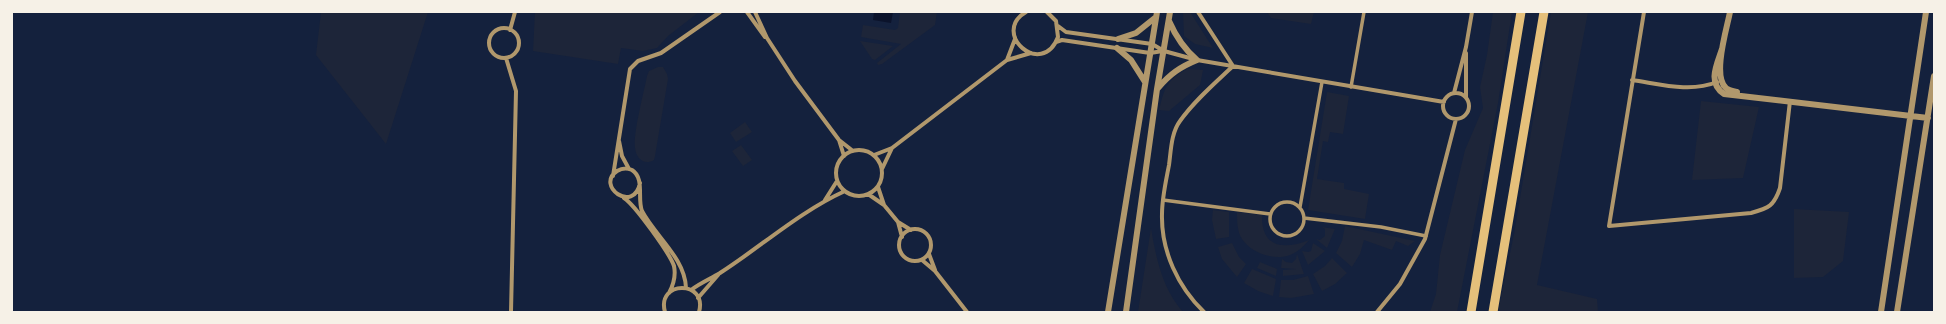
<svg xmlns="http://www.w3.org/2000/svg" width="1946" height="324" font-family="'Source Serif 4',serif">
<rect width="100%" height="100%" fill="#14213d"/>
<path fill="#1d2539" d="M321 12H428L386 144 316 55Z
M535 12H699L668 36 657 48 643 51 621 48 618 64 533 51Z
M900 12H937L935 25 882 64 878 65 877 63 901 44 861 37 863 25 895 30 898 28Z
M1183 12H1190L1213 48 1195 44 1184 36Z
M1267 12H1314L1311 24 1271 18Z
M1493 12H1512L1498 103 1457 312H1430L1436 294 1440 255 1465 150 1483 108 1480 87 1487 55Z
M1551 12H1588L1537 285 1597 299 1598 312H1498L1514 234Z
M860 41 893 46 875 60 872 59Z
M658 67H663L667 74 668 79 655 156 654 160C644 166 636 158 635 148 633 133 644 92 647 76L649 71Z
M1187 69 1203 70 1200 85 1169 111 1159 110C1165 87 1166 81 1187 69Z
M1327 92 1349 96 1343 134 1330 132 1328 142 1323 141 1317 179 1344 183V189L1369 194 1365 219 1308 210Z
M1701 101 1759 107 1743 178 1692 180Z
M745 122 752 132 736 142 730 133Z
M741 145 752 160 743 166 732 151Z
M1794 209 1849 212 1843 261 1823 277 1794 278Z
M1213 210 1229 212V237L1216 239 1212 220Z
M1237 212 1262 215C1261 248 1284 250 1309 240 1304 246 1298 252 1290 255 1274 261 1251 253 1242 239 1237 231 1237 221 1237 212Z
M1345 226 1415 241 1408 246 1396 241 1392 250 1364 240 1360 254 1352 267 1336 253 1342 241Z
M1322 227 1335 229 1327 248 1316 239 1320 240 1325 236V229Z
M1151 228C1156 258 1162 288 1183 312H1138Z
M1232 243 1239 257 1246 264 1237 277 1222 259 1218 247Z
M1313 243 1325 251 1308 265 1302 251 1308 252 1311 251Z
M1297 254 1304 274 1283 276V270L1296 269 1281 268 1282 259 1286 262 1292 263 1296 259Z
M1332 258 1347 273 1335 284 1322 291 1313 274 1325 266Z
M1260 262 1277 269 1276 276 1257 268Z
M1252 269 1276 279 1273 296 1258 291 1244 283Z
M1308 276 1314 294 1291 298 1279 297 1281 280H1293Z"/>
<path fill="#0b132b" d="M874 12H893L891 23 873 20Z"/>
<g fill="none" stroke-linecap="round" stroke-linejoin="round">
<path stroke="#b1986c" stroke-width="3.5" d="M1351 87 1364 12
M1163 200 1270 214
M1270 219a17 17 0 1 1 34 0a17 17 0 1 1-34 0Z
M1300 207 1322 82
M1304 218 1381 227 1426 236"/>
<path stroke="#b1986c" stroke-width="4" d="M747 12 765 37
M755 12 767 38 795 81 839 140 853 151
M1026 12C990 33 1042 79 1058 37L1056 21 1047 12
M1198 12 1233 66C1215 83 1194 101 1180 121 1171 133 1171 151 1169 165 1166 181 1162 198 1162 214 1161 251 1178 287 1204 312
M1644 12 1609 226 1751 213C1769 208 1774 206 1780 188L1790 101
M1058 26 1066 32 1152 44 1164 51 1197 60 1444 102
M489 43a15 15 0 1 1 30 0a15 15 0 1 1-30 0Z
M510 30 515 12
M1056 42 1062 40 1150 53 1163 51
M1466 53V97
M506 58 516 91 511 312
M1007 60 1015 39
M1632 80C1660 84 1690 93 1717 82
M1443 106a13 13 0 1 1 26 0a13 13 0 1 1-26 0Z
M1454 93 1466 47 1472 12
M839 140 844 156
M619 141 622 156 629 169
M836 173a23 23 0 1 1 46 0a23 23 0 1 1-46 0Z
M874 155 892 148 1007 60 1031 53
M882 169 892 148
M613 176 630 69 638 61 661 53 720 12
M640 183C634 214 595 186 617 171 622 168 628 168 632 170 645 178 637 199 642 211 655 236 685 258 686 288
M878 187 884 205
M868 194 884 205 898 222 911 230
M624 198C635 205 670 254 674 266 676 276 674 284 669 293
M825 200 837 181
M898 222 902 237
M899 245a16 16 0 1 1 32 0a16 16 0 1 1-32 0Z
M929 254 935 270
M922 260 935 271 967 312
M691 290C700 283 710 279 720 273 762 246 799 212 845 191
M698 298 718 275
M665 312C656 280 708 280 699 312
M1377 312 1400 284 1425 239 1456 119"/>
<path stroke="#b1986c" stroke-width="6" d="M1730 12C1727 28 1712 76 1726 88 1728 90 1733 91 1737 92
M1118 39 1136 33 1156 17
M1117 48 1131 60 1145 82
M1722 49C1717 64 1707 83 1724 94L1928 118
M1158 88C1170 74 1180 67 1197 60 1184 49 1176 37 1169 21
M1108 312 1157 12
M1126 312 1157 89 1170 12
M1881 312 1926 12
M1897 312 1934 76"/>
<path stroke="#e5c07b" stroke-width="9" d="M1471 312 1521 12
M1493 312 1544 12"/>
</g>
<rect width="1946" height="324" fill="none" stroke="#f6f1e7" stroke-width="26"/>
</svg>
